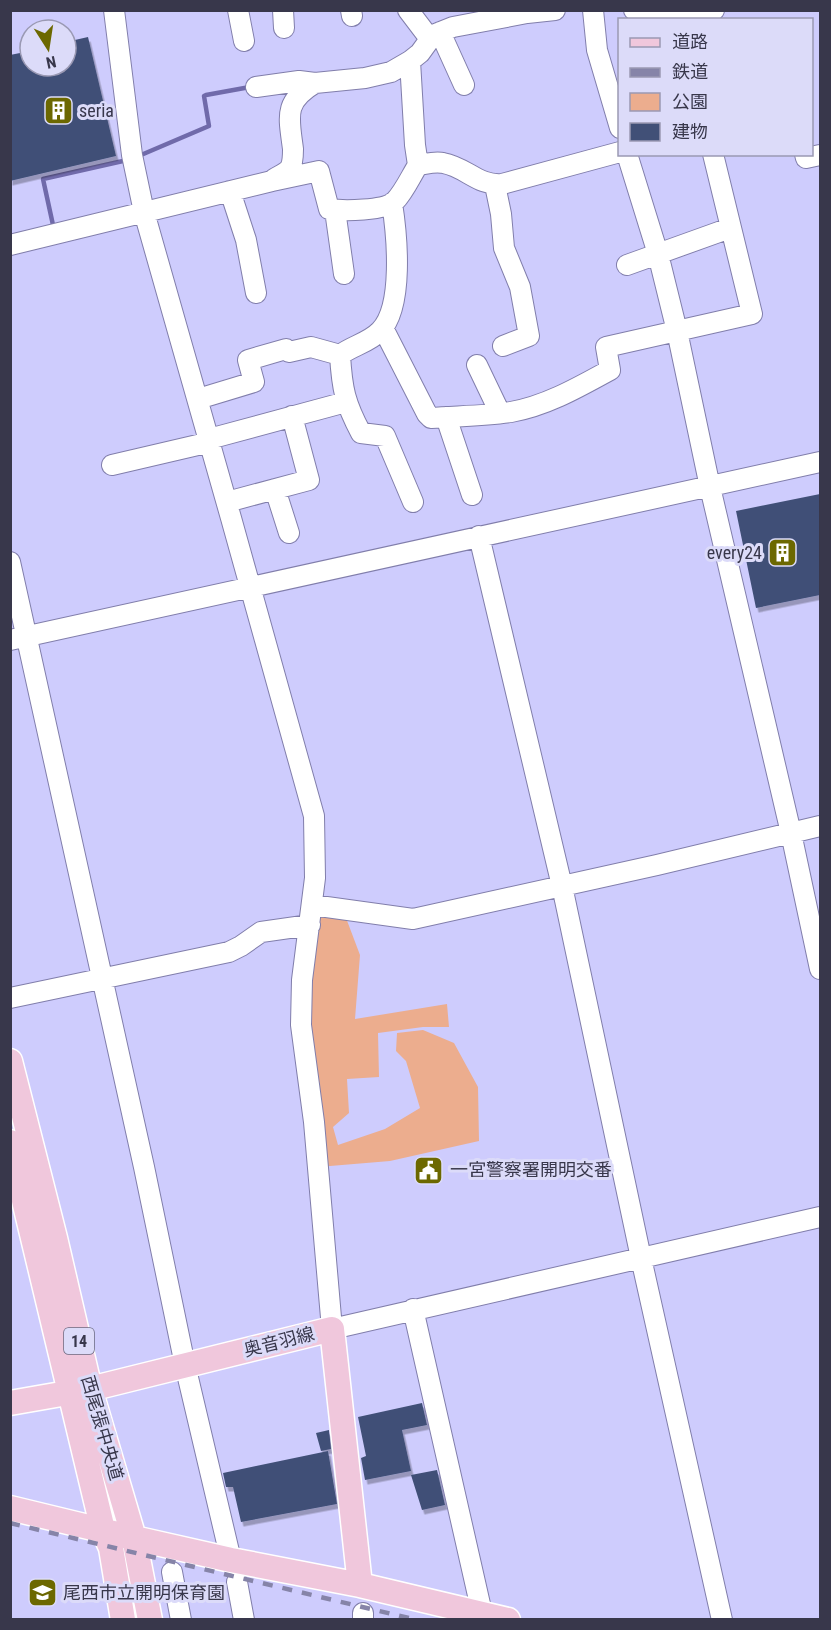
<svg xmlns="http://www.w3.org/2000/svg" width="831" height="1630" font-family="'Roboto Condensed','Noto Sans JP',sans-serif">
<defs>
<filter id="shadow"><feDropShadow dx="2.5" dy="4.5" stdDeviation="0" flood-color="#0004"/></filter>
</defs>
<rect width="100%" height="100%" fill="#ceccfd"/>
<path fill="#ecad8e" d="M312 905 343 910 360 955 355 1019 447 1004 449 1027H423L378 1033 379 1077 347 1079 349 1113 333 1127 338 1145 385 1129 420 1108 406 1061 396 1051 397 1033 423 1030 454 1043 478 1087 479 1141 390 1161 318 1167 301 1025Z"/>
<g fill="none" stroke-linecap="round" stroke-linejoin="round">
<path stroke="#706aaa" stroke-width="4.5" d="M141 155 209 126 204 96 206 95 250 87
M53 225 43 179 123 161"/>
</g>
<path fill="#415077" filter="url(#shadow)" d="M88 37 116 156 10 181V55L30 51V66H66V42Z
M820 494V595L756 608 736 511Z
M422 1403 427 1425 402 1430 411 1471 365 1480 361 1458 366 1456 358 1417Z
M329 1430 331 1449 321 1451 316 1433Z
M328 1451 337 1504 241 1522 233 1487H226L223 1473Z
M437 1470 445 1505 422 1510 411 1475Z"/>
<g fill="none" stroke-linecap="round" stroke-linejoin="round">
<defs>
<path id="minor" d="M114 10 132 155 144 212 231 518 314 816 315 878 302 980 301 1025 314 1122 332 1329 820 1217
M238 10 244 41
M283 10 284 28
M351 10 352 16
M408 10 430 39
M593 10 597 50 620 128
M634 10 681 17 714 10
M440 32 464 85
M410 61 415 145 418 165
M256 87 299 81 315 83 365 78 391 72 410 61 420 53 433 35 453 27 527 13 555 10
M627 154 658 254 677 331 710 487 791 833 820 969
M805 154 806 158 820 155
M274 179C278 176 287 173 290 168 293 163 293 155 293 149 289 117 283 102 315 83
M495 185 501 214 504 248 520 287 529 336 503 346
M230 191 246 240 256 293
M392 203C397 235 404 307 380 331 370 342 352 346 340 355 342 389 345 403 361 433L385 436 413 502
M335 210 344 274
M10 245 272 181 319 171 329 209C343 211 385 211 395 201 404 192 411 176 418 165 426 164 435 161 443 163 466 167 478 186 502 184L620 152
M627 265 730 228
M383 328 427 414 431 418C457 416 485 416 511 412 546 406 579 387 610 370L606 347 752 314 713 154
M477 365 500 413
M198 399 254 382 248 360 286 349 289 352 311 347 340 355
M446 417 472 495
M112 465 202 444 209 439 346 402
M275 489 289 533
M227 502 309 480 292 416
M479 536 562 886 641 1258 722 1620
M10 562 144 1167 185 1365 231 1560
M10 640 820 462
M312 905 413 919 657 865 820 826
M10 998 229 952 241 946 261 932 310 925
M413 1309 482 1613
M172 1572 181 1620
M237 1582 244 1620
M363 1613V1620"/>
<path id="major" d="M10 1061 55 1238 90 1389 134 1538 150 1620
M10 1142 103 1530 111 1548 123 1620
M10 1403 90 1389 332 1329 360 1585
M10 1508 134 1538 231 1560 360 1585 508 1620"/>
</defs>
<use href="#minor" stroke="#817eab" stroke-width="22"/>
<use href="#major" stroke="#fff" stroke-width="27"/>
<use href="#minor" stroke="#fff" stroke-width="20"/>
<use href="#major" stroke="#f0c7dc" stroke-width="24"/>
<path stroke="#8684a8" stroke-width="4.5" stroke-dasharray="10 10" stroke-linecap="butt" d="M10 1523 417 1620"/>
</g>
<defs>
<symbol id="building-square" viewBox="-11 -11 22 22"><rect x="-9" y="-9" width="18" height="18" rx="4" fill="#6c6800" stroke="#dcdbf9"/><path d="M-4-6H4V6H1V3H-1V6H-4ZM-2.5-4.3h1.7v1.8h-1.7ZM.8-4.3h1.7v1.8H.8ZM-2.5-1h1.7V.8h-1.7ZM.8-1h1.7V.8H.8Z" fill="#fff"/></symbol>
<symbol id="civic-square" viewBox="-11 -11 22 22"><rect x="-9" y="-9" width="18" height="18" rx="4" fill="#6c6800" stroke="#dcdbf9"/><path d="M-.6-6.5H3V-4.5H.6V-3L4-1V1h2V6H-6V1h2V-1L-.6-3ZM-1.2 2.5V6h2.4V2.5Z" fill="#fff"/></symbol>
<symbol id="school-square" viewBox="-11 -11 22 22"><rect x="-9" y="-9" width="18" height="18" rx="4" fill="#6c6800" stroke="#dcdbf9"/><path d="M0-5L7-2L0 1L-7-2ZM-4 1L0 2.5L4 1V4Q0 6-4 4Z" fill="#fff"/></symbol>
</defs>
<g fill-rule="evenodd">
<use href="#building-square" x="42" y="94" width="33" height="33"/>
<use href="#building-square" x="766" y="536" width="33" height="33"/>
<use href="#civic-square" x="412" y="1154" width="33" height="33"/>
<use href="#school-square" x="26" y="1576" width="33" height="33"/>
</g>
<g text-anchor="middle" stroke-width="6" stroke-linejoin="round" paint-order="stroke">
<rect fill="#dcdbf9" stroke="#69687f" stroke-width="1.5" x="64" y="1328" width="30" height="26" rx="4.5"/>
<g font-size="16" font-weight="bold" fill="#38374b">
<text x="79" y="1347">14</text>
</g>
<g font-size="18" fill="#38374b" stroke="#dcdbf9" text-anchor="start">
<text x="79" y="117">seria</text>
<text x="762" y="559" text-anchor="end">every24</text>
<text x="450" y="1176">一宮警察署開明交番</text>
<text x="63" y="1599">尾西市立開明保育園</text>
</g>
<g font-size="18" fill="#38374b" stroke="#dcdbf9">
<text transform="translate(279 1342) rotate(-14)" y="6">奥音羽線</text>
<text transform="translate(102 1428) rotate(74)" y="6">西尾張中央道</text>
</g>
</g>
<rect width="831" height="1630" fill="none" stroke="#38374b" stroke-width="24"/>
<rect x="618" y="18" width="195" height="138" fill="#dcdbf9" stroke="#9a99b3" stroke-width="1.5"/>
<rect x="630" y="38" width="30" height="9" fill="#f0c7dc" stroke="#9a99b3" stroke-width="1.5"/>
<text x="672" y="48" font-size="18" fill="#38374b">道路</text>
<rect x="630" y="68" width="30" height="9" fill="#8684a8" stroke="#9a99b3" stroke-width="1.5"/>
<text x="672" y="78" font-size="18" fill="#38374b">鉄道</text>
<rect x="630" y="93" width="30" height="18" fill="#ecad8e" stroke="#9a99b3" stroke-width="1.5"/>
<text x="672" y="108" font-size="18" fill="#38374b">公園</text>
<rect x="630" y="123" width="30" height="18" fill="#415077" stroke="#9a99b3" stroke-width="1.5"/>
<text x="672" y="138" font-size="18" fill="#38374b">建物</text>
<g transform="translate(48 48) rotate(168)"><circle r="28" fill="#dcdbf9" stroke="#9a99b3" stroke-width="1.5"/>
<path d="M0-4.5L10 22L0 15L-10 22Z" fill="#6c6800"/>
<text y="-9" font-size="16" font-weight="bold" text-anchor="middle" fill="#38374b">N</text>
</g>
</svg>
